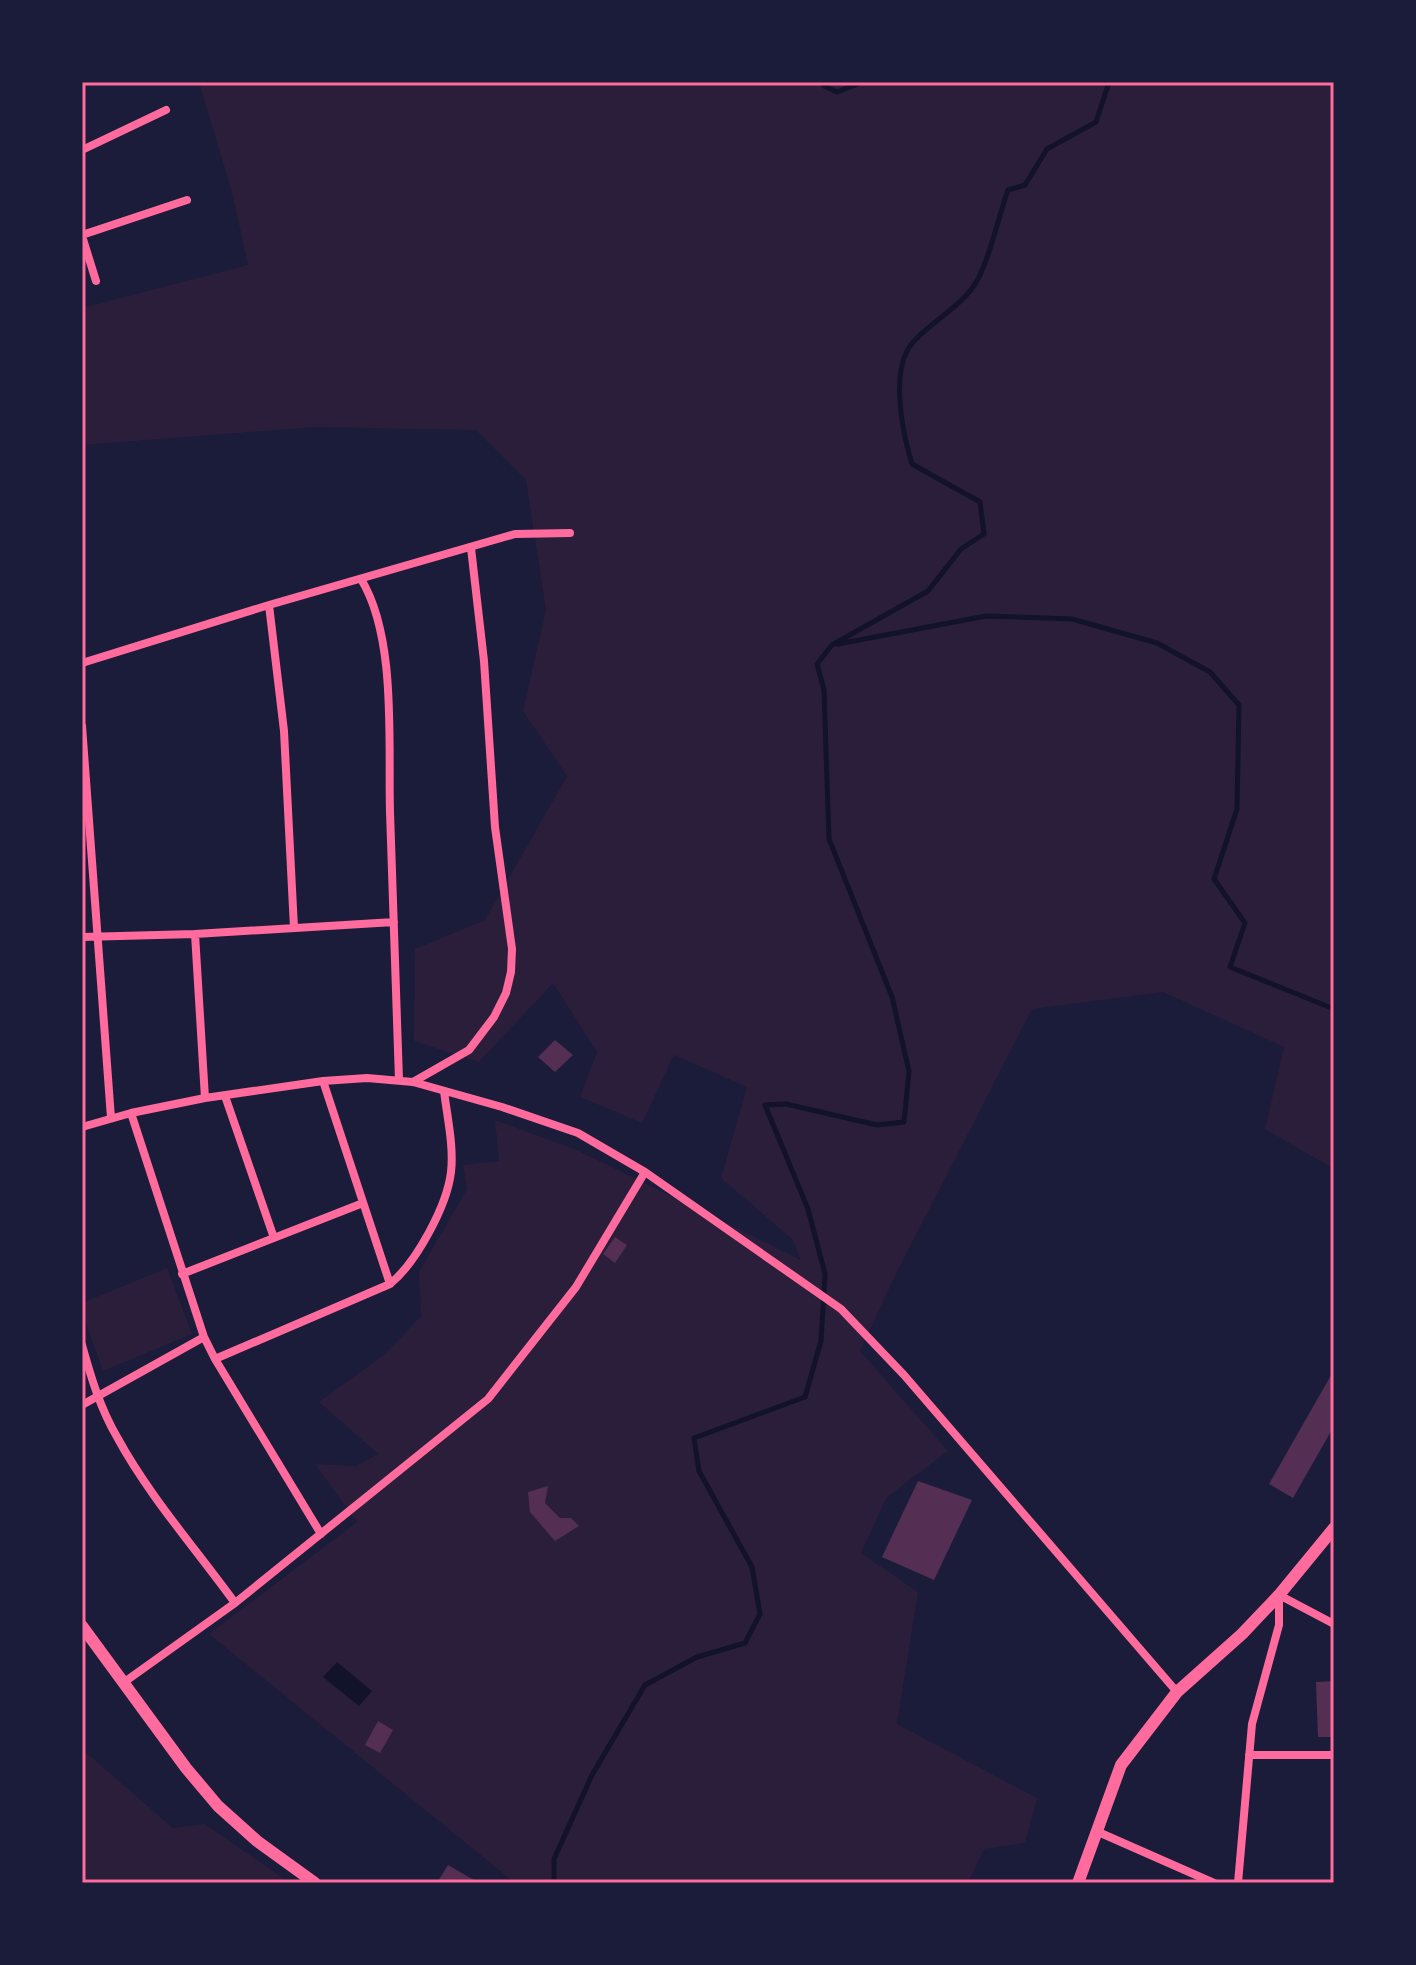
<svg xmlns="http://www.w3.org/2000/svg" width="1416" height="1965" font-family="Rubik,sans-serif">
<rect width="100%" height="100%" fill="#1b1b3a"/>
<path fill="#2a1e3b" d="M199 82H1334V1169L1265 1129 1284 1047 1163 992 1032 1009 896 1274 860 1351 948 1451 887 1497 861 1553 918 1592 897 1724 1037 1798 1025 1843 984 1849 968 1883H515L209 1634 357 1522 315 1464 356 1466 378 1454 319 1402 385 1354 421 1316 419 1272 467 1189 463 1165 499 1161 495 1120 577 1150 801 1260 793 1240 721 1178 747 1087 674 1055 642 1123 580 1097 597 1052 553 983 479 1062 414 1041 415 949 485 920 567 776 523 711 546 610 526 480 476 430 315 427 82 445V308L248 265 232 192Z
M167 1268 192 1334 103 1371 82 1312V1303Z
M82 1749 173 1828 205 1824 290 1883H82Z"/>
<path fill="#12122b" d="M337 1662 372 1691 359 1706 323 1677Z"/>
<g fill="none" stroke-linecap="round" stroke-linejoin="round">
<path stroke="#12122b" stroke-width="5" d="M822 82 824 86 837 92 863 82
M838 644 986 616 1072 619 1157 643 1210 672 1239 705 1237 809 1214 879 1245 923 1230 967 1334 1009
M554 1883V1859L592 1775 645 1685 697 1657 745 1643 760 1614 752 1567 699 1471 694 1438 805 1397 821 1341 825 1274 808 1209 765 1105 786 1104 877 1125 904 1122 909 1071 892 997 829 839 824 690 817 664 832 645 928 591 961 549 984 534 980 502 912 464C902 431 888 365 916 339 935 319 965 304 978 279 990 257 999 215 1008 190L1025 185 1047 149 1096 122 1109 82"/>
</g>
<path fill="#542f53" d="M555 1040 573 1055 555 1072 538 1057Z
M615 1237 627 1245 615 1263 603 1254Z
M1334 1370V1426L1293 1498 1269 1484Z
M918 1481 972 1500 934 1580 882 1557Z
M548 1486 545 1503 560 1518H571L579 1526 555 1541 530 1512 528 1492Z
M1334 1681V1737H1318L1316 1682Z
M378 1721 393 1730 380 1753 365 1745Z
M448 1865 479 1883H437Z"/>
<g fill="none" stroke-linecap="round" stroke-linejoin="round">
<path stroke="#ff6b9d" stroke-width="8" d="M82 150 166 110
M82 235 187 200
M82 236 96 281
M361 579C397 638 388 743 390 812 393 901 396 991 399 1080
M269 605 284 731 294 928
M82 663 269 605 515 534 570 533
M82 726 111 1118
M195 934 205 1098
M82 937 195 934 394 922
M323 1081 390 1284
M413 1082 469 1050 494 1017 506 993 511 972 512 949 495 827 484 661 471 548
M225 1096 274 1238
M131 1113 204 1337 215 1359 321 1534
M82 1127 131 1113 205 1098 323 1081 367 1078 413 1082 502 1107 578 1133 645 1172 841 1309 904 1375 1177 1692
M182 1274 363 1203
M82 1345C91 1377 100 1408 117 1437 149 1496 196 1549 235 1603
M215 1359 390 1284C416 1263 447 1206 451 1172 454 1146 447 1116 444 1091
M82 1405 204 1337
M123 1683 235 1603 488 1399 576 1287 645 1172
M1249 1755H1334
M1096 1831 1214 1883
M1238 1883 1252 1724 1279 1625V1595L1334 1624"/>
<path stroke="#ff6b9d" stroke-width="12" d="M82 1626 186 1768 218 1806 257 1841 315 1883
M1078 1883 1121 1765 1177 1692 1242 1634 1279 1595 1334 1528"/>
</g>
<rect width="1416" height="1965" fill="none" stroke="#1b1b3a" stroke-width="168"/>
<rect x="84" y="84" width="1248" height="1797" fill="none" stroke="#ff6b9d" stroke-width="3"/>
</svg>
